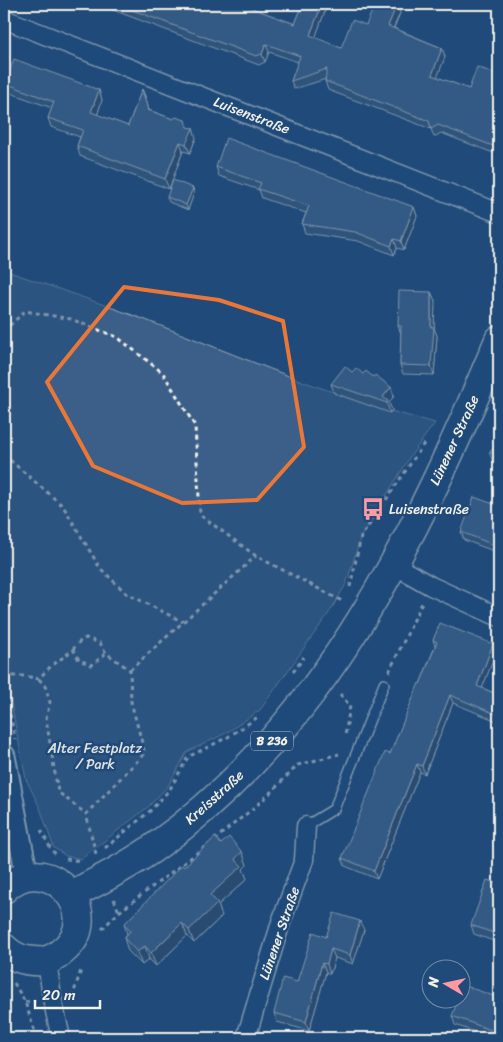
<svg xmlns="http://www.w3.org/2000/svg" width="503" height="1042" font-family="Sriracha,sans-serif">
<rect width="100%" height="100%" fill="#1f4a7a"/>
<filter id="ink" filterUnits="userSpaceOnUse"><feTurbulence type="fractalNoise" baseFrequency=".02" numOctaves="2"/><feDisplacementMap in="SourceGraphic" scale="10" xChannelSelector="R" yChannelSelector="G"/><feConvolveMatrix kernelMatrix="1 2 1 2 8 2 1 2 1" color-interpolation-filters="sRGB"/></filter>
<g filter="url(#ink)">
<path fill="#3a5f88" stroke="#97a8b8" d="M4 270C50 286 97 302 143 319 240 356 334 398 435 423L411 455 361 537 346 584 331 610 260 710 226 733 187 752 168 786 148 807 81 859 66 856 54 848 40 808 26 779 4 667Z"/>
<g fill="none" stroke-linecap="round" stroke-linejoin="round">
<defs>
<path id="service" d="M306 826 334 809 384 684"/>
<path id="minor" d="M4 19 499 213
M394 565 431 586 499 617
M47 960 52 998 61 1038
M246 1038 281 922 304 860 306 826"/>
<path id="tertiary" d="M4 756 27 876"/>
<path id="primary" d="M4 889C45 847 105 911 66 948 59 955 52 960 43 961 28 962 14 959 4 948
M71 895C101 880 132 864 159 844 329 722 420 527 499 340"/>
</defs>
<use href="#service" stroke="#f4f1e8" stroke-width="12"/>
<use href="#minor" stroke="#f4f1e8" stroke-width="21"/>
<use href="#tertiary" stroke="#f4f1e8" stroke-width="25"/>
<use href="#primary" stroke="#f4f1e8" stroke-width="31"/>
<path stroke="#f4f1e8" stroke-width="3" stroke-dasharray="4 4" stroke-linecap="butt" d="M4 331 25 311 71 319 117 337 163 373 195 426 200 515 256 556 342 601
M4 455 63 506 100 568 126 593 183 622
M350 587 361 537 425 442
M73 649 79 660 92 665 106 653
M130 670 256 556
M293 672 304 657
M389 672 422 603
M4 676H25L39 679C48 667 59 661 71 651 77 646 78 641 86 638L100 643 106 653 130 670 131 702 144 750 143 755 86 814 96 854
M39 679 45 686 50 702 46 719 58 792 86 814
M4 683 15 739
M340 694 350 706 345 736
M41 830 52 851 58 855
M214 840 261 802 298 765 339 754
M105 848 150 811 170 789 188 757 228 737 258 717
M66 859 82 861
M114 899 119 912
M102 929 119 912 209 844
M14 983 25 1002 37 1038
M70 995H73L81 970
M25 1002 35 1001"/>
<use href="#service" stroke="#1f4a7a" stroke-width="9"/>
<use href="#minor" stroke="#1f4a7a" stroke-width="18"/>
<use href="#tertiary" stroke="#1f4a7a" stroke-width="21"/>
<use href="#primary" stroke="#1f4a7a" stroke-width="28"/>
</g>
<path fill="#425f7e" stroke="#f4f1e8" d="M97 4H256L254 9 295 24 303 4H322L325 11 315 38 341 48 366 25 397 4 400 13 394 28 442 48 445 57 437 77 469 89 499 75V147L496 154 441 133 434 137 431 129 328 90 325 81 326 79 294 89 291 81 298 62 269 52 265 62 259 65Z
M5 83 99 90 102 100 97 115 128 126 142 89 149 110 173 119 185 120 187 127 196 138 190 153 183 151 169 189 80 156 77 146 80 137 51 127 48 118 52 108 8 92Z
M216 167 414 207 417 216 404 250 397 248 394 255 358 241 305 233 302 224 306 213 262 198 259 190 219 176Z
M193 188 194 193 188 210 169 202 167 197Z
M431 292 435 301 434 328 437 336 434 375 403 374 400 365 401 334 398 326Z
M363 374 394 396 389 403 392 410 390 413 334 393 331 384Z
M499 445V465L493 462 489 452Z
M499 506V553L464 540 461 532Z
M433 640 493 644 496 652 482 688 499 695V722L453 703 425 774 420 772 377 879 345 866 342 858 390 754 420 684 435 646Z
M499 818V852L497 851 494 842Z
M221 844 242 852 247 865 243 869 247 879 218 905 222 916 194 943 187 936 156 966 149 959 142 965 128 951 124 938 127 934 124 924 184 867Z
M499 884V943L474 934 471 925Z
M364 930 353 964 335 958 330 974 326 972 309 1031 277 1022 274 1013 297 982 326 937Z
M499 998V1038H493L455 1025 452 1016Z"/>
<path fill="#364d66" stroke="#f4f1e8" d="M251 4H256L252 16 249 7Z
M322 4 325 11 313 44 310 35Z
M397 4 400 13 391 34 388 26Z
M266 44 269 52 265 62 262 54Z
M442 48 445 57 435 83 432 75Z
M142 89 146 98 151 119 148 110Z
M99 90 102 100 95 122 91 112Z
M185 120 188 129 193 128 196 138 190 153 186 144Z
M497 136 499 141V147L496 154 493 146Z
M180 142 183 151 169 189 165 179Z
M193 188 194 193 188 210 186 205Z
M414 207 417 216 404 250 401 241Z
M394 239 397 248 394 255 391 246Z
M431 292 435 301 434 328 437 336 434 375 431 366Z
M391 387 394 396 389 403 392 410 390 413 387 403 383 397Z
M493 644 496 652 480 694 477 686Z
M450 695 453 703 425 774 422 766Z
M417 764 420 772 377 879 374 871Z
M242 852 247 865 243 869 247 879 218 905 222 916 194 943 189 930 210 895 235 859Z
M360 921 364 930 353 964 350 955Z
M182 923 187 936 156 966 151 953Z
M145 946 149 959 142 965 137 952Z
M331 949 335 958 330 974 327 964Z
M322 963 326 972 309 1031 306 1022Z"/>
<path fill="#4d6e92" stroke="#f4f1e8" d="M116 4H251L249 7 295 24 303 4H322L310 35 341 48 352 20 366 25 375 4H397L388 26 442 48 432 75 469 89 477 67 499 75V136H497L493 146 438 125 431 129 429 121 325 81 327 69 291 81 300 56 266 44 262 54 256 56Z
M14 59 99 90 91 112 128 126 142 89 148 110 173 119 176 117 185 120 187 127 193 128 186 144 180 142 165 179 77 146 83 130 48 118 54 102 5 83Z
M226 138 414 207 401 241 394 239 391 246 355 232 302 224 309 206 258 189 261 183 216 167Z
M173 180 193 188 186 205 167 197Z
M399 291 431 292V327H434L431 366 400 365 401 326H398Z
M345 366 352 372 356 368 363 374 366 371 373 377 375 375 391 387 383 397 388 401 387 403 331 384Z
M499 445V456L489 452Z
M474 497 499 506V547L461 532Z
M440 623 493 644 477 686 499 695V712L498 715 450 695 422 766 417 764 374 871 342 858 385 752 390 754 419 683 420 684 437 642 433 640Z
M499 818V843L494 842Z
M215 837 221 844 229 837 242 852 235 859 242 866 210 895 218 903 189 930 182 923 151 953 145 946 137 952 124 938 130 931 124 924 182 865 184 867Z
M487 880 499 884V935L471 925Z
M334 913 360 921 350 955 331 949 327 964 322 963 306 1022 274 1013 283 978 297 982 313 932 326 937Z
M463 985 499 998V1033L452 1016 458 1000H460V992Z
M304 1036 311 1038H303Z"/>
</g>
<path d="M0 0H503V1042H0ZM124 287 219 300 283 321 304 447 257 500 182 503 93 466 47 382Z" fill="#1f4a7a" fill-opacity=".55" fill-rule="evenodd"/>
<path fill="none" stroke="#ea7738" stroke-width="4" stroke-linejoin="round" d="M124 287 219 300 283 321 304 447 257 500 182 503 93 466 47 382Z"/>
<defs>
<symbol id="bus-bare" viewBox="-9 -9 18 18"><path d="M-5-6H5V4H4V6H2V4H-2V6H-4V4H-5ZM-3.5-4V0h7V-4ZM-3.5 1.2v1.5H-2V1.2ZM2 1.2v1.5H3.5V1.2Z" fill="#ff9aa2" stroke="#1f4a7a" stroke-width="2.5" paint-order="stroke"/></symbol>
</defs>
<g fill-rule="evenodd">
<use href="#bus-bare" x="357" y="493" width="32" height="32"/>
</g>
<g text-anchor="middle" stroke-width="5" stroke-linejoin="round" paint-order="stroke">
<rect fill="#1f4a7a" stroke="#b4bfc7" stroke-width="1" x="251" y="731.5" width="42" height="19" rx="4"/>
<g font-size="12" font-weight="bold" fill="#f4f1e8">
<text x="272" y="745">B 236</text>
</g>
<g font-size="14" fill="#f4f1e8" stroke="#1f4a7a">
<text transform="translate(252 115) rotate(21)" y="5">Luisenstraße</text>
<text transform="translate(454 440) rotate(-65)" y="5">Lünener Straße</text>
<text transform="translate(214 797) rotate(-42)" y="5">Kreisstraße</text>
<text transform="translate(279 933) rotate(-71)" y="5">Lünener Straße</text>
</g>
<g font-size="14" fill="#f4f1e8" stroke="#1f4a7a" text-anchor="start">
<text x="389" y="514">Luisenstraße</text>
</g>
<g font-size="14" fill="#e1e2de" stroke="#1f4a7a">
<text x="95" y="753">Alter Festplatz<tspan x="95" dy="16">/ Park</tspan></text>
</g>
</g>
<rect width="503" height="1042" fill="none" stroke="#1f4a7a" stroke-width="20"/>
<rect x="10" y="10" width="483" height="1022" fill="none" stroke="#f4f1e8" stroke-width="2" filter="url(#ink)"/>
<g transform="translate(446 984) rotate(279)"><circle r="24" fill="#1f4a7a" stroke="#748da6"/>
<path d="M0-4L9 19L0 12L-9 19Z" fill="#ff9aa2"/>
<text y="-8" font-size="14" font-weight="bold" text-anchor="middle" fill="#f4f1e8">N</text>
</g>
<path d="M35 1000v8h65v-8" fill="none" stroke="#f4f1e8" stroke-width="2.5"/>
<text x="42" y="1000" font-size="15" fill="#f4f1e8" stroke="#1f4a7a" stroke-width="4" paint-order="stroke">20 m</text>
</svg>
